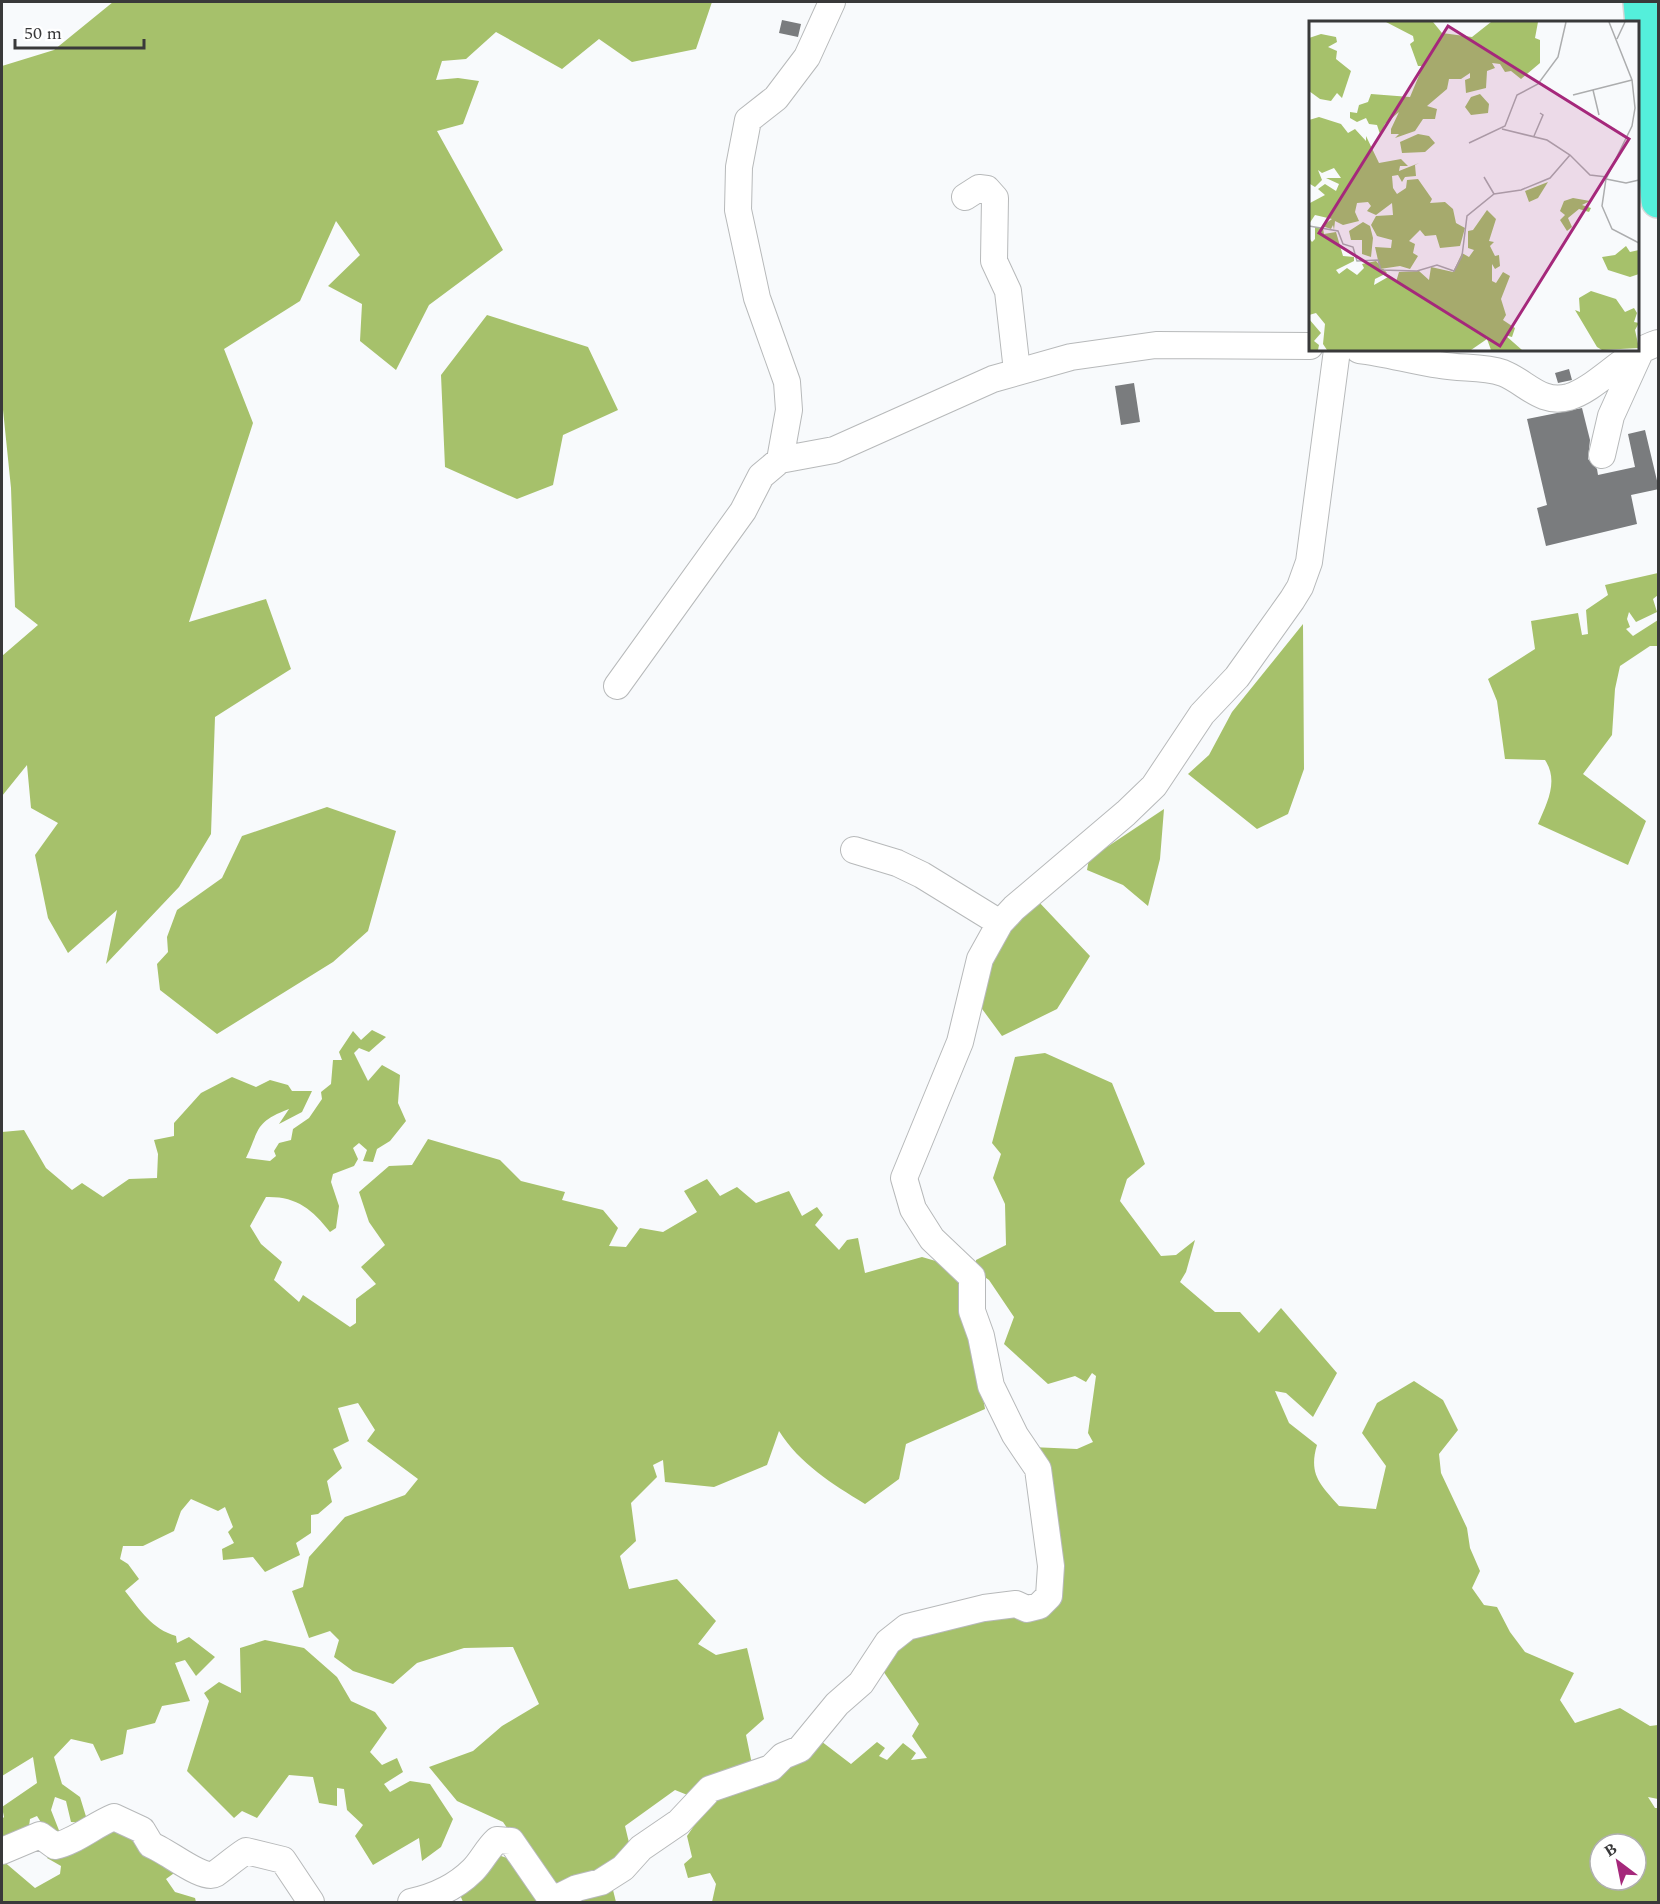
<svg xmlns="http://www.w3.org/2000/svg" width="1660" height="1904" font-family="Spectral,serif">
<rect width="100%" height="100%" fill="#f8fafc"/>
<path fill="#a6c16b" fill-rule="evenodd" d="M113 2H712L696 49 632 62 599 39 562 69 496 32 466 59 442 61 436 80 458 78 479 81 463 124 437 131 503 250 429 305 396 370 360 341 362 304 328 286 360 255 336 221 300 301 224 349 253 423 189 622 266 599 291 669 215 717 211 834 179 887 106 964 117 910 68 953 48 918 35 855 58 823 31 808 27 765 2 796V656L38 625 15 607 11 488 2 400V66L54 50Z
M487 315 588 347 618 410 563 435 553 485 517 499 445 467 441 375Z
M1658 573V595L1653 599 1657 612 1636 622 1629 612 1627 619 1630 627 1626 629 1633 636 1658 620V646H1650L1620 666 1615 689 1612 735 1583 774 1646 821 1628 865 1538 824C1547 803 1559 781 1545 760L1505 759 1497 701 1488 679 1535 649 1531 621 1578 613 1582 635 1588 634 1586 610 1608 595 1605 585Z
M1303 624 1304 769 1288 814 1257 829 1188 774 1209 755 1232 712Z
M327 807 396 831 368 931 333 962 217 1034 160 990 157 964 168 952 167 937 177 910 222 878 242 836Z
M1164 809 1160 859 1148 906 1123 885 1087 870 1089 859Z
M1037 900 1090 956 1057 1009 1002 1036 974 998 998 940Z
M372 1030 386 1037 369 1052 359 1048 354 1053 368 1081 382 1065 400 1075 398 1103 406 1121 390 1141 377 1149 373 1162 363 1161 367 1150 359 1143 353 1148 358 1159 354 1166 333 1174 331 1182 339 1206 336 1228 330 1232C312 1209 296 1196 266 1197L250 1226 261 1244 282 1262 274 1280 299 1302 303 1295 350 1327 356 1323V1299L376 1284 361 1267 385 1245 369 1222 359 1192 389 1166 412 1165 428 1139 500 1160 521 1181 565 1192 562 1200 603 1210 618 1228 609 1246 626 1247 640 1228 663 1232 697 1212 684 1191 707 1179 720 1196 737 1187 756 1203 789 1191 802 1216 817 1207 823 1215 815 1225 839 1250 847 1240 858 1238 865 1273 922 1257 946 1264 964 1286 985 1409 906 1444 899 1479 865 1504C831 1483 800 1464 779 1431L767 1465 714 1487 665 1482 663 1460 653 1465 657 1477 631 1503 636 1541 620 1556 629 1589 677 1579 716 1621 698 1644 716 1655 747 1648 764 1719 746 1735 753 1769 690 1796 675 1790 625 1826 631 1851 552 1893 503 1822 457 1801 429 1767 473 1751 502 1726 539 1704 513 1647 464 1648 417 1663 393 1684 353 1671 334 1657 339 1640 330 1631 309 1638 292 1591 303 1587 309 1557 345 1517 405 1495 418 1479 367 1441 375 1430 358 1403 338 1408 349 1441 333 1449 342 1468 327 1481 332 1502 318 1514 311 1515V1533L296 1543 300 1555 265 1572 253 1557 223 1560 222 1549 234 1543 228 1532 233 1527 225 1507 218 1511 191 1499 181 1511 174 1531 143 1546H123L120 1559 128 1564 139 1579 125 1591C140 1610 152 1629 176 1636L177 1643 189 1637 215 1657 196 1676 185 1660 175 1663 190 1701 162 1706 155 1723 127 1730 123 1754 101 1761 93 1744 71 1739 54 1757 62 1784 80 1797 88 1823 71 1822 66 1801 55 1797 51 1810 60 1833 47 1832 37 1816 30 1819 28 1834 2 1841V1819L4 1817 2 1807 37 1783 33 1757 2 1776V1132L24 1130 46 1168 72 1190 82 1183 103 1197 129 1179 157 1178 158 1154 154 1140 174 1136V1123L201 1093 232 1077 256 1087 270 1080 288 1085 292 1091H312L302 1112 279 1124 289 1109C255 1122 260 1128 246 1158L270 1161 276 1156 274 1151 279 1143 291 1140 293 1129 309 1118 322 1099 321 1092 331 1084 333 1060H342L339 1052 353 1031 361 1040Z
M1045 1053 1112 1083 1145 1164 1127 1179 1120 1201 1161 1256 1176 1255 1195 1240 1186 1272 1180 1282 1215 1312H1240L1259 1333 1281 1308 1337 1373 1313 1417 1286 1393 1275 1391 1289 1423 1317 1445C1308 1475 1321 1485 1339 1506L1376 1509 1386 1466 1362 1433 1377 1403 1414 1381 1443 1400 1458 1430 1439 1454 1441 1473 1467 1528 1470 1548 1480 1571 1472 1588 1484 1605 1497 1607 1510 1632 1525 1652 1574 1673 1560 1700 1575 1723 1620 1708 1650 1726 1658 1725V1799L1648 1797 1655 1808H1658V1902H712L716 1884 710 1873 688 1878 684 1864 692 1857 687 1836 705 1810 725 1793 817 1738 851 1764 877 1742 885 1748 879 1756 887 1760 903 1743 916 1753 911 1760 927 1758 912 1736 919 1724 879 1665 912 1633 1043 1610 1031 1447 1077 1449 1093 1442 1088 1433 1096 1376 1092 1373 1086 1382 1075 1376 1048 1384 1004 1344 1014 1317 989 1280 976 1271V1260L1006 1245 1005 1204 993 1178 1001 1154 992 1143 1015 1057ZM1600 1844H1636V1880H1600Z
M265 1640 304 1648 337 1677 351 1701 375 1712 387 1728 370 1752 382 1765 397 1758 403 1772 384 1784 390 1792 410 1781 430 1784 453 1819 441 1847 422 1861 419 1838 373 1865 355 1836 363 1825 347 1810 344 1789 337 1788V1806L319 1803 313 1777 289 1775 257 1818 242 1811 234 1818 187 1771 209 1701 204 1693 219 1682 241 1693 240 1648Z
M119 1826 181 1868 166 1879 175 1892 195 1898 196 1902H2V1860L35 1888 60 1874 61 1866 47 1858 52 1851Z
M492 1853 519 1862 546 1902H463L458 1890Z
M613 1890 616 1902H560L579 1894Z"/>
<path fill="#7a7c7e" d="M782 20 801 24 798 37 779 33Z
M1569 369 1572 380 1558 383 1555 373Z
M1134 383 1140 422 1121 425 1115 386Z
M1582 408 1590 440 1588 459 1597 469 1598 475 1635 467 1628 434 1645 430 1659 489 1631 495 1637 524 1546 546 1537 508 1547 505 1527 419Z"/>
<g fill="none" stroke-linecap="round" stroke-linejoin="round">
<defs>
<path id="minor" d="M965 197 979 188 987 189 995 198 994 261 1008 291 1017 371
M1359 350C1386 353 1412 361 1440 365 1461 369 1483 366 1503 373 1526 382 1541 405 1569 397 1598 388 1623 354 1658 343
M1602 455 1611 416 1641 350
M780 460 834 450 993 379 1071 357 1156 345 1310 346
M617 686 743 511 761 476 780 460 789 410 787 382 757 298 738 210 739 167 748 120 776 98 807 57 832 2
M854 850 897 863 922 875 1000 923
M2 1851 40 1835 55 1846C75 1842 94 1825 114 1817L142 1830 151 1845C166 1850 203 1881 215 1874 225 1867 235 1858 246 1851L283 1860 311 1902
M411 1902C434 1897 455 1888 473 1870 482 1861 487 1849 497 1840L511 1841 549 1896 559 1897 577 1888 601 1882 623 1868 641 1848 679 1822 710 1789 771 1768 783 1756 800 1749 837 1704 861 1683 888 1642 907 1627 984 1608 1016 1604 1027 1609 1039 1606 1049 1596 1051 1566 1038 1469 1015 1435 991 1386 981 1336 972 1311V1277L932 1239 913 1209 904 1178 960 1042 980 959 1000 923 1014 908 1126 813 1154 786 1202 714 1237 677 1292 600 1300 587 1309 562 1337 350"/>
<path id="highway" d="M1640 2 1658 201"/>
</defs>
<use href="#minor" stroke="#b7b9ba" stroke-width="28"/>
<use href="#highway" stroke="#d7d7d8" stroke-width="36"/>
<use href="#minor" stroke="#fff" stroke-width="26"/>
<use href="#highway" stroke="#54efdb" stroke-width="33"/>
</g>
<g transform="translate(1309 21)">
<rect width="330" height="330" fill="#f8fafc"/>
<path d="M77 1H124L133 12 163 16 182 1H229L226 17 231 19V42L212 58 202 50 196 51 191 43 183 42 186 47 178 50 177 67 157 72 156 59 161 57V52L152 58H140L138 68 118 85 128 88 126 98H114L106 110 86 117 90 113H82V108L90 91 76 103 71 113 68 104 60 103 57 97 48 101 41 97V91L48 92 50 84 59 81 62 73 101 76 114 45H109L101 23 105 20 104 15ZM12 13 27 16 28 21 19 26 28 30 27 38 42 50 33 77 28 72 22 80 11 78 0 70V17ZM171 73 180 83 179 92 162 94 156 86 162 76ZM10 96 32 103 39 112 46 108 57 120V115L70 142 92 138 99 145H91L90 150 110 142 106 144 107 155 96 156 93 161 89 154 83 155 84 167 88 173 97 167 98 159 109 158 123 178 121 182 136 181 144 188 147 202 156 207 151 225 131 227 127 214 116 215 111 209 100 220 106 223 104 232 109 235 101 248 91 245 71 248 66 226 82 227 83 219 68 215 62 204 67 195 84 194 83 182 67 194 58 190 62 185 59 181 48 182 46 191 50 200 34 204 26 200 25 209 24 204 22 208 13 205 23 198 6 194 0 203 1 182 16 174 9 168 16 163 27 170 30 163 17 157H32L25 147 13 152 9 149 13 159 6 166 1 163 0 99ZM109 113 120 115 126 122 116 131 93 132 91 121ZM239 161 229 177 220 181 216 170ZM264 177 281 180 273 184 282 187 280 191 270 188 259 197 263 206 258 210 251 199 256 194 251 190 255 180ZM178 189 187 198 180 220 185 221 181 225 186 235 190 234 191 245 186 248 183 243V260L187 262 194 251 201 255 192 278 197 294 194 299 206 307 203 316 196 314 213 329H182L178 318 162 329H18L14 323 16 303 7 292 0 294V217L3 221 6 218V206L14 207 15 213 27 211 34 235 45 236V240L27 249 30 253 38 247 48 254 55 247 53 243 67 240 78 252 66 258 65 264 79 256 87 261 90 251 110 250 120 259 122 246 144 251 153 232 160 236 165 229 159 227V210L164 209ZM54 201 61 205 64 217 62 236 53 233V219H42L40 210ZM317 225 321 231 330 229V253L321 256 299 249 293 236 306 234ZM282 270 307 278 316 291 325 287 328 292 325 301 330 302 326 309 330 327 293 329 288 326 266 289 271 291 270 277ZM0 298 12 312 5 320 10 324 9 329H0Z" fill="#a6c16b"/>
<path fill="none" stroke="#acadae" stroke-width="1.5" d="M300 1 323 59 326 87 323 105 297 158 293 185 303 208 330 222M308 18 316 1M284 69 290 94M264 74 323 59M193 108 238 119 261 134 281 154 298 156M225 115 234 94 231 92M160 122 196 105 208 74 229 63 249 36 257 1M175 156 185 173M297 158 317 162 330 159M0 205 29 210 34 223 44 226 48 240 69 239 72 249 108 250 128 244 145 250 153 235 158 195 185 173 212 169 241 157 261 134"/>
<path fill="#a5287b" fill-opacity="0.15" stroke="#a5287b" stroke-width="3" d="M139 5 320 118 191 325 10 212Z"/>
<rect width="330" height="330" fill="none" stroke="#39393a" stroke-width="3"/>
</g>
<rect width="1660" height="1904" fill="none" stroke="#39393a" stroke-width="6"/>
<g transform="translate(1618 1862) rotate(328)"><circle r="28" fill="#ffffff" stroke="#b0b0b0" stroke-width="1.5"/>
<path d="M0-4.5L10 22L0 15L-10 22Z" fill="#a5287b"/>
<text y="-9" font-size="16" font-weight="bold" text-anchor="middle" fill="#39393a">B</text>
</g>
<path d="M15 39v9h129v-9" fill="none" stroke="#39393a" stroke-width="3"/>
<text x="24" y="39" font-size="18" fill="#39393a" stroke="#ffffff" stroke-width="4.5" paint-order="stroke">50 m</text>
</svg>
